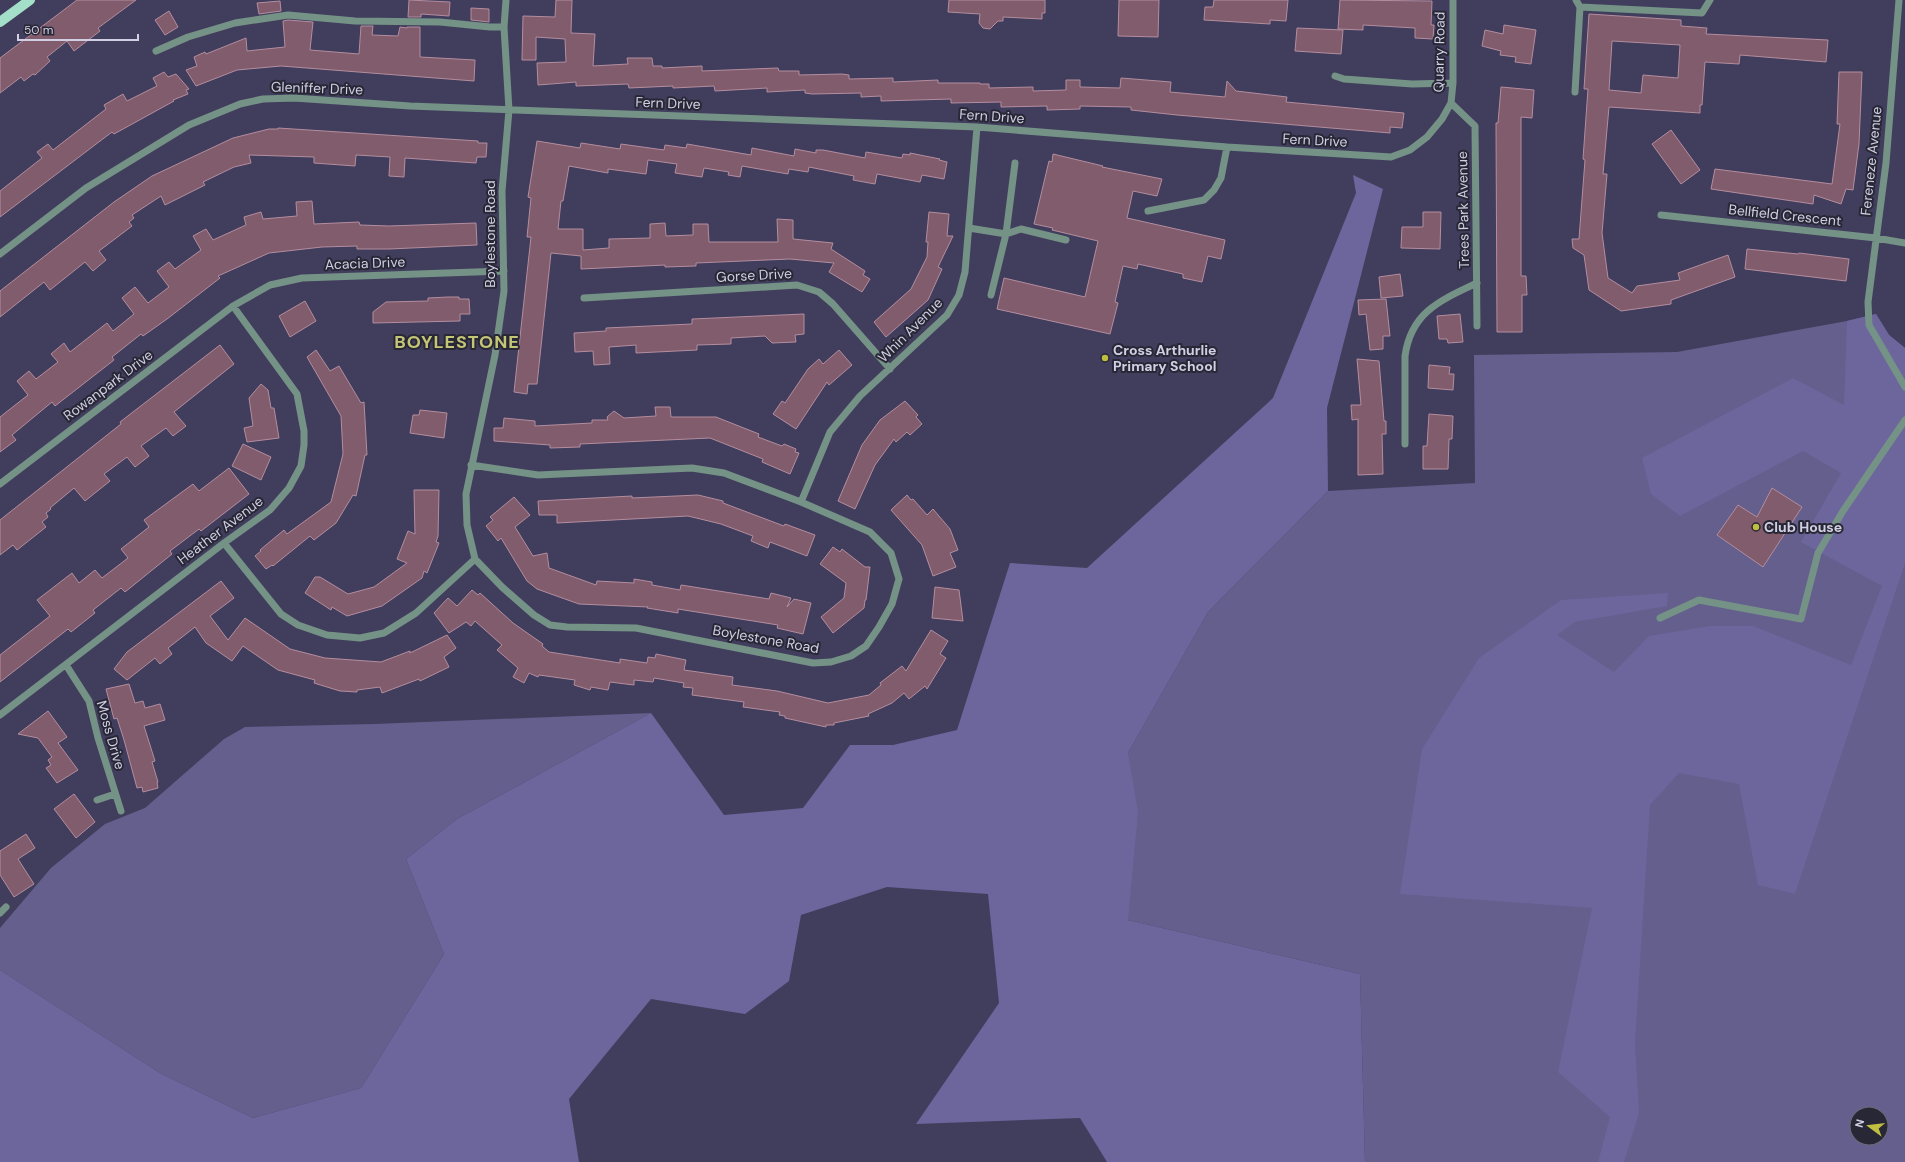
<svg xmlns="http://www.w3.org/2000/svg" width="1905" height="1162" font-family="'DM Sans',sans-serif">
<rect width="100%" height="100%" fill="#413e5d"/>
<path fill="#645f8d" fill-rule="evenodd" d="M1876 314 1889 335 1905 348V1162H1365L1360 974 1128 920V753L1208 612 1328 491 1475 483 1474 355 1677 352 1847 321ZM1857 1114H1881V1138H1857Z
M651 713 457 819 406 859 444 954 361 1088 253 1118 160 1073 0 970V928L51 868 105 824 145 808 224 739 245 727 375 724Z"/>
<path fill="#6c669c" d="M1353 175 1383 189 1327 408 1328 491 1208 612 1128 753 1138 812 1128 920 1360 974 1365 1162H1107L1080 1118 916 1124 999 1003 988 894 887 887 801 915 789 981 745 1014 651 999 569 1099 579 1162H0V970L160 1073 253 1118 361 1088 444 954 406 859 457 819 651 713 724 815 803 808 850 745H893L957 730 1010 563 1087 568 1273 398 1356 193Z
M1876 314 1889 335 1905 348V563L1795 894 1758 885 1739 784 1679 773 1650 805 1635 1043 1639 1113 1624 1162H1598L1610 1117 1558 1072 1592 908 1400 894 1422 749 1479 658 1561 600 1668 593 1667 606 1575 622 1557 635 1614 672 1649 636 1710 626H1753L1851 665 1882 586 1801 542 1841 473 1803 451 1680 516 1651 494 1642 458 1793 378 1844 405 1847 321Z"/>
<path fill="#805c6d" stroke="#b48d9f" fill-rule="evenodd" d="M77 0H136L98 28 100 31 74 51 67 41 47 57 50 61 35 75 33 74 24 81 21 77 0 93V58Z
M409 0 450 2 449 16 421 14V17H408Z
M556 0H572L571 33 595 34 593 66 628 64 627 58H652L653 66H662V68L702 66V71L778 68 779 71H799V75L842 74 849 75V79L893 78V82L938 80V83H980V84H989V88L1033 87V91L1066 90V80H1080V87L1120 88 1121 78 1171 82 1170 92 1225 97 1227 81 1236 91 1287 97 1286 102 1404 113 1402 128 1390 127V133L1177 115 1131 110V107L1080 106V109L1047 110V106L1001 107V102L951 103V99L881 101V96L861 97V93L812 94 805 93V90L767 92V88L715 91 714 86 673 88V86L629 88 628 84 576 86V82L538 85 537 63 566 62 565 39 536 37V60H522L523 16 555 17Z
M949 0H1045V13H1042V19L1003 17V21H998L990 29 983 28 979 23 980 14 948 12Z
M1119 0H1159L1158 37 1118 36Z
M1214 0H1288L1286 21 1270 20V24L1204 20 1205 7H1213Z
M1340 0 1432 1 1431 25H1434L1433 39 1415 38V28L1363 25V30L1338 29Z
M280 1 281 11 259 14 257 3Z
M471 8 489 9V22L471 20Z
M169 11 178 27 165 35 155 20Z
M1589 14 1681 20V26L1707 28 1706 34 1828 40 1826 62 1740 55 1739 64 1705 62 1702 105H1700V113L1609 107 1603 174H1607L1602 233 1608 278 1632 293 1637 286 1680 280 1678 273 1728 255 1735 277 1671 300V304L1621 311 1589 290 1584 255 1573 248 1572 239H1579L1585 160 1583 159 1588 89H1584ZM1612 41 1680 45 1678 78 1643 75 1641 93 1609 90Z
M288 20 313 22 310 50 359 54 361 26H373L372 35 398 36 400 27 407 28V27H420V57L475 60 474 81 281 66 237 70 196 86 186 70 197 66 194 57 205 52 206 54 246 38 247 51 285 47 283 21Z
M1504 25 1536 30 1531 64 1515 62 1516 57 1500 55 1501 51 1482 46 1485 30 1503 34Z
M1297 28 1343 30 1341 54 1295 51Z
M164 72 168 77 176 74 189 89 186 90 188 94 173 100 174 101 114 134 112 132 0 217V191L42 158 37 152 48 144 53 150 106 109 104 105 123 94 127 101 157 86 153 78Z
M1839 72H1862L1859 144 1853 190 1846 189 1841 204 1814 195 1813 204 1711 189 1715 169 1832 184 1840 124H1837Z
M1501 87 1534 90 1532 118 1521 117V276H1526L1527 295H1522V332H1497L1496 123H1498Z
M278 128 478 141V143H487L486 157H477L476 163 405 158 404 177 389 176 390 157 356 155 355 166 314 163V157L249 155 251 163 234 167 203 182 205 185 165 205 161 196 132 215 134 218 129 222 132 226 99 251 106 260 93 271 85 262 50 290 44 282 0 317V291L114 202 152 176 233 138 269 129H278Z
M1671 130 1700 170 1681 184 1652 144Z
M537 141 580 148 581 143 620 149 621 144 664 150 665 145 686 148 687 144 751 155 752 148 794 156 795 149 816 153V150H823L865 158 866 152 902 158 903 154 910 155V153L940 159 939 160 947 162 944 179 922 175 920 182 877 174 875 184 853 180 854 176 809 167 808 172 789 169 788 174 742 166 740 177 728 175 729 172 704 168 702 177 675 173 677 164 648 160 646 174 608 169V173L569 166 563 201H561L558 229H583V250L609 248V239L650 238V224L665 223 666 236 693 235V224H708L709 242H778L777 219 793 220V239L833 243 831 249 865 271 863 275 870 279 862 292 829 272 834 263 790 259 696 263V266L665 267V265L581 269V256L551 253 537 384H528L527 394 514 392 531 237H527L531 198 528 197Z
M1053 154 1103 166 1102 167 1162 179 1157 196 1133 191 1127 218 1225 240 1221 259 1208 256 1202 282 1183 278V274L1138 264 1137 269 1123 266 1115 302 1118 303 1110 334 997 309 1004 278 1085 297 1098 241 1052 230 1053 228 1034 224 1049 161 1052 162Z
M312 201 314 224 359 222 360 225 389 226 476 223 477 245 389 249H357V246L322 247 269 253 218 276 220 278 167 319 143 336 141 334 112 357 114 360 55 406 52 402 12 435 16 440 0 452V417L28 395 17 381 29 371 36 379 58 362 51 354 64 343 70 352 107 323 113 331 123 323 134 314 122 298 135 287 148 303 169 287 157 271 169 262 175 269 201 250 193 236 206 229 213 240 246 225 244 217 261 212 263 219 297 216 296 202Z
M929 212 949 214 947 236H953L938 267 942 269 928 300 886 337 874 322 911 289 927 257 928 242H926Z
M1423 212H1441L1440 249 1401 248 1402 227H1423Z
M1747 249 1798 254 1799 253 1849 259 1846 281 1745 269Z
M1400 274 1403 296 1381 298 1379 277Z
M448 297H459V299H469L470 314H460V321L373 323V312L386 302 428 301V298Z
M1386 299 1390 336H1383V349L1370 350 1366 314 1359 315 1358 300Z
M305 301 316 321 290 337 279 316Z
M804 314V334L795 335 796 342 772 343 765 336 731 338V344L697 345V350L636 353V345L609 347 610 364 594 365 593 351 575 352 574 333 606 331V328L692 324V319Z
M1460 314 1463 342 1448 343 1447 339H1439L1437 316Z
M220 345 234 364 174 412 186 426 173 436 166 428 141 446 149 456 135 467 127 457 104 474 110 481 85 501 74 488 50 508 51 509 46 513 48 517 42 522 46 527 17 550 13 545 0 555V520L121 424 120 422Z
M316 350 330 371 339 366 361 403 364 402 367 455H365L356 496 353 495 336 523 314 540 310 536 273 566 272 565 266 569 255 556 261 551 260 550 284 530 287 534 331 502 343 454 341 416 307 357Z
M839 350 852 365 829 385 827 382 796 429 773 414 782 401 785 403 808 369 819 359 823 364Z
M1357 359 1379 361 1384 421H1386V434H1382L1383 474 1358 475V419L1352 420 1351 405H1361Z
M1429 365 1450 367 1449 374H1454L1453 390 1428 388Z
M261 384 268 390 271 408H274L279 438 247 442 244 428 253 426 249 398Z
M905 401 918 415 916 417 922 424 910 435 907 432 896 442 894 439 875 465 855 509 838 501 862 445 880 420Z
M655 407H670L671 417H716L759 434 758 437 782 446 784 444 796 449 795 452 799 453 790 474 762 462 763 459 710 438 580 444V447L550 448V445L494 441V428H503L504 418 535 421V426L592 423V420H608L607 417 614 411 624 418 656 416Z
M420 410 447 413 444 438 410 433 413 415H419Z
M1429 414 1453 416 1452 439H1449L1448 469H1423V446H1427Z
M243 444 271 457 261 480 232 466Z
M229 468 249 494 201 531 199 529 170 551 172 554 125 592 121 588 93 610 95 613 71 632 68 629 0 682V655L50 616 37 600 72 573 79 583 95 570 102 578 128 558 121 549 149 527 144 520 193 484 199 491Z
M1772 488 1802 507 1763 567 1717 535 1738 505 1757 517Z
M414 490H439L438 536 436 542 439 543 427 573 424 571 422 578 382 606 347 616 332 607 331 610 305 593 315 577H320L348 594 374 587 407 563 397 559 408 531 415 534Z
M698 495 723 501V503L784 526 785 524 815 535 807 556 770 542 768 548 751 541 753 536 721 524 688 516 557 523V515H539L538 501 632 496V498Z
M907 495 911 500 913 499 927 515 933 509 950 529 958 550 950 553 956 567 933 576 922 545 891 510Z
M514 497 530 515 515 527 533 556 547 553 549 568 596 585 597 581 634 583V579L652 582V585L680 590 681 585 769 599 771 593 791 598 787 607 794 599 811 603 803 634 777 628 778 625 678 609V613L647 608 648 607 579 604 537 589 527 581 501 538 498 541 486 526 493 520 490 517Z
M833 547 840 552 842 549 865 567H870L866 600H865L864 608 833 633 821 617 844 598 846 583 820 564Z
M221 581 234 598 210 616 228 640 245 618 290 649 325 658 381 662 410 651V653L447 635 456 648 444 657 449 667 420 681 419 679 382 693 380 687 357 690V692L340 691 314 683 315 680 278 670 243 646 232 661 206 643 195 627 168 648 172 654 160 664 155 658 127 680 114 669 127 652Z
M935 587 959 590 963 621 932 618Z
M472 590 478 595 480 593 513 623 543 644 542 646 549 652 620 663V659L647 663 648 657 655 658 656 654 686 660 684 670 733 677 732 685 777 691 828 703 869 695 881 685 880 683 902 666 906 671 931 630 948 641 940 654 946 658 927 689 925 686 909 699 904 693 892 703 868 714 869 716 834 723V725H826V727L785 718V716L779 715 780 712 743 707 744 702 692 695 693 688 683 687 684 683 654 678 653 682 634 680V685L610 682 608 690 591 687 590 690 574 685 575 680 539 675 538 677 529 673 524 683 513 677 518 668 497 650 502 645 475 621 471 626 466 622 449 633 434 613 448 598 457 606Z
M129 684 135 703 143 701 145 708 160 704 165 720 144 726 155 761 152 762 158 782H157L158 788 143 792 142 787 137 788 124 740 117 718 114 719 106 689Z
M48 711 67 737 58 743 78 770 57 783 46 768 51 765 48 760 52 757 38 738 18 734Z
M74 794 95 822 76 838 54 809Z
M26 834 35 848 18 859 34 884 14 897 0 875V851Z"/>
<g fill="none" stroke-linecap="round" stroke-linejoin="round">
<path stroke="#759286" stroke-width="7" d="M1899 0 1886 163 1868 302 1869 325 1905 387
M1580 7 1702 13 1710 0
M156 51 188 37 235 23 288 15 355 21 440 22 490 27H504
M1335 76 1344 79 1412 84 1453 83
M1575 92 1580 7 1576 0
M1451 103 1475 126 1477 326
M1148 211 1204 200 1214 190 1221 178 1227 147
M1661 215 1876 238 1905 243
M969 228 1006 234 1021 229 1066 240
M0 254 86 188 189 125 240 104 263 99 294 98 410 106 977 127 1227 147 1391 157 1410 150 1427 137 1442 119 1451 103 1453 83V0
M991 295 1006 234 1015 163
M584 298 797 285 819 292 833 304 890 369
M1405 444V356C1411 312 1441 300 1477 283
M471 465 538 475 692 468 724 473 801 502 870 532 891 553 899 579 892 604 879 627 866 646 851 656 831 662 813 663 636 628 567 627 550 625 534 615 502 587 475 559 467 525 466 494 495 355 504 291 502 191 509 110 504 27 506 0
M0 484 233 306 270 285 302 278 504 271
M801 502 830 432 860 396 947 315 959 295 965 272 977 127
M224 543 281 614 298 625 327 635 360 638 384 633 416 613 475 559
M1660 618 1699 600 1801 619 1818 553 1843 511 1905 420
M66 665 89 701 98 738 121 811
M0 715 224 543 270 510 289 488 301 466 304 445V431L297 394 233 306
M97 800 115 794
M0 913 6 907"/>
<path stroke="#a4e0c9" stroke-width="10" d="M0 22 30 0"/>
</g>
<g fill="#c0be41" stroke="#282736" stroke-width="1.5">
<circle cx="1105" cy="358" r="4"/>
<circle cx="1756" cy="527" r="4"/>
</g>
<g text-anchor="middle" stroke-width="4" stroke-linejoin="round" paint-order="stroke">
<g font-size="14" fill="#d0cfe3" stroke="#282736">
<text transform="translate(1439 52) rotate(-89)" y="5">Quarry Road</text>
<text transform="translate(317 88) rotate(2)" y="5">Gleniffer Drive</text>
<text transform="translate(668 103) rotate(2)" y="5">Fern Drive</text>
<text transform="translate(992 116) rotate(4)" y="5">Fern Drive</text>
<text transform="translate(1315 140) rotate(3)" y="5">Fern Drive</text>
<text transform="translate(1871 161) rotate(-84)" y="5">Fereneze Avenue</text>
<text transform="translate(1463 210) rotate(-91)" y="5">Trees Park Avenue</text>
<text transform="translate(1785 215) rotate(6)" y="5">Bellfield Crescent</text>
<text transform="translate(490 234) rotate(-90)" y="5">Boylestone Road</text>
<text transform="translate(365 263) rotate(-2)" y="5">Acacia Drive</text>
<text transform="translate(754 275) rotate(-3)" y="5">Gorse Drive</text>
<text transform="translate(910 330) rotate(-45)" y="5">Whin Avenue</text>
<text transform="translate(108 385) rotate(-37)" y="5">Rowanpark Drive</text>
<text transform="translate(220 530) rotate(-37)" y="5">Heather Avenue</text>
<text transform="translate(766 639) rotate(10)" y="5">Boylestone Road</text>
<text transform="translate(111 735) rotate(74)" y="5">Moss Drive</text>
</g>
<g font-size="14" font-weight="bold" fill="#d0cfe3" stroke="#282736" text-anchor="start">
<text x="1113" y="355">Cross Arthurlie<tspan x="1113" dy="16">Primary School</tspan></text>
<text x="1764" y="532">Club House</text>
</g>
<g font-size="18" font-weight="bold" letter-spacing="1" fill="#c5c577" stroke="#282736">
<text x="457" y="348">BOYLESTONE</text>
</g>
</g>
<g transform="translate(1869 1126) rotate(285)"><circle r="19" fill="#282736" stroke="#6b6a7b"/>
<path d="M0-3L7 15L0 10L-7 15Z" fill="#c0be41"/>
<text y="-6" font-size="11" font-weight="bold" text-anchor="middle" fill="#d0cfe3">N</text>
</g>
<path d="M18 34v6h120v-6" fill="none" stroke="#d0cfe3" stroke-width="2"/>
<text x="24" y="34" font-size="12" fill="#d0cfe3" stroke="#282736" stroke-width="3" paint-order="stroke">50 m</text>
</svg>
